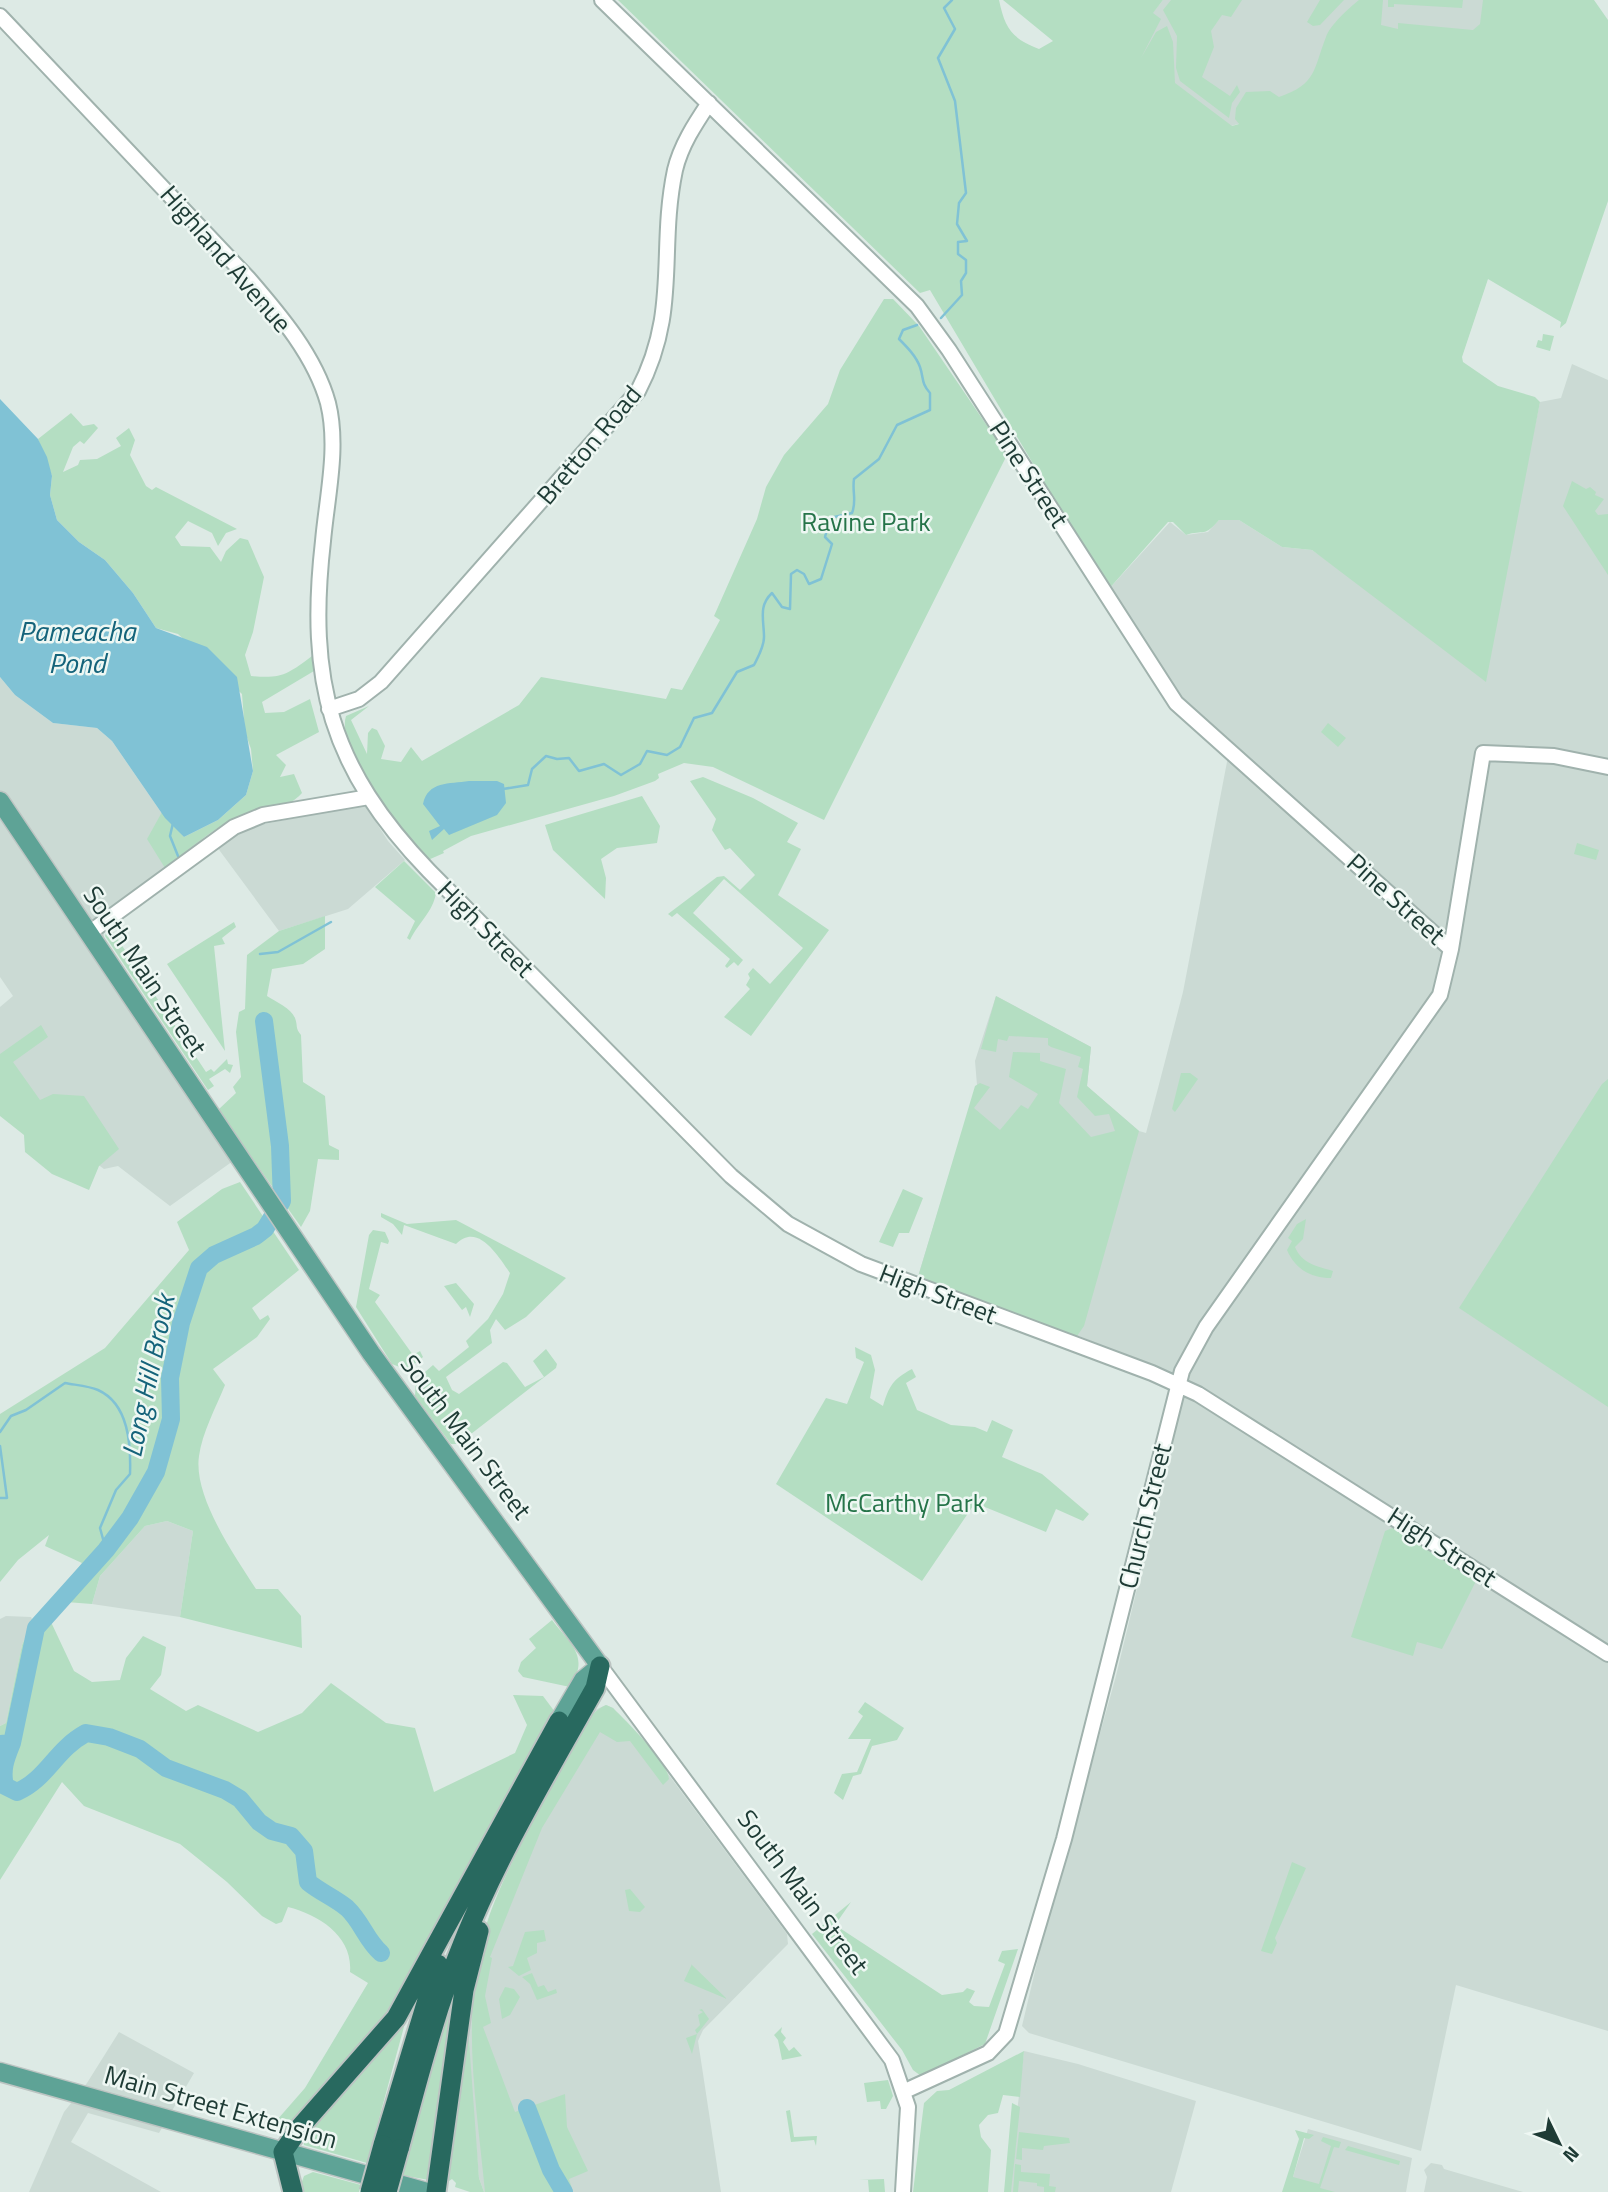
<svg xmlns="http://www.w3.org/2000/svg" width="1608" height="2192" font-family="'Titillium Web',sans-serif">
<rect width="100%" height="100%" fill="#ddeae5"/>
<path fill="#cbdad4" d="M1163 0H1578L1296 106 1228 127 1123 50Z
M1572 364 1608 380V2031L1456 1985 1421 2151 1029 2033 1022 2026 1040 1950 1116 1676 1187 1381 1079 1336 1075 1339 935 1285 918 1277 919 1273 977 1085 975 1061 996 996 1091 1047 1087 1086 1139 1131 1146 1133 1157 1092 1183 992 1231 741 1181 697 1159 670 1108 590 1170 522 1186 535 1208 532 1219 520H1239L1282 547 1312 550 1350 577 1532 440 1540 402 1561 398Z
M0 677 15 695 53 723 97 728 112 741 165 818 184 837 226 840 259 825 365 805 388 841 405 860 348 909 279 931 217 847 104 930V941L247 1151 170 1206 118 1166 104 1169 0 1092V1007L13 996 0 977Z
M167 1521 193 1531 180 1617 92 1604 100 1576 145 1526Z
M6 1616 31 1617 33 1621 22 1645 6 1723 0 1726V1619Z
M606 1705 613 1708 654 1755 787 1934 788 1944 703 2030 698 2041 721 2192H484L479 2178 468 2056 471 1995 481 1944 490 1914 534 1817 595 1710Z
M119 2032 194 2073 159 2133 88 2113 71 2142 161 2192H29L64 2112 87 2083Z
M1024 2051 1078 2064 1196 2101 1171 2192H1008Z
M1308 2129 1412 2158 1406 2192H1295L1293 2177Z
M1431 2163 1442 2165 1444 2169 1523 2192H1424L1427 2177 1424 2170Z"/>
<path fill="#b4dec2" d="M618 0H999C1005 28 1011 38 1039 49L1053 41 1003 0H1163L1153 13 1161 19 1141 58 1156 32 1167 26 1173 42 1175 83 1232 126 1239 124 1235 119 1236 108 1246 92 1270 91 1279 97C1317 84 1313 70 1326 37 1330 25 1349 8 1359 0H1383L1381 25 1398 29V23L1473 30 1480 24 1483 0H1594L1608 20V201L1566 323 1560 328 1561 322 1488 279 1462 357 1463 362 1498 386 1535 397 1540 402 1486 682 1312 550 1282 547 1239 520H1219C1204 538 1204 529 1186 535L1173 522H1168L1108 590 930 290 920 293Z
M1171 0H1242L1231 17 1222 15 1211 31 1214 47 1202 77 1230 96 1237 85 1240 92 1232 103 1229 118 1180 81 1176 68 1177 36 1163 10Z
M1320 0H1344L1320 25 1313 26 1307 22Z
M1388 0H1463L1462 8 1394 4V7H1388Z
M884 299H893L919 326 1007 455 824 820 713 767 684 763 658 774 659 778 655 781 614 796 471 836 443 851 444 853 428 860C404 835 335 750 346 716L369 706 351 720 367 754 368 733 372 728 377 730 385 746 381 759 401 762 411 747 422 761 519 705 541 677 666 699 671 688 682 690 720 620 714 616 757 519 766 487 784 455 828 404 840 370Z
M1543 334 1554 336 1550 351 1536 347 1538 340 1542 341Z
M71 413 83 426 94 424 98 428 84 444 80 441 73 447 63 472 78 465 80 460 97 459 121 446 116 438 129 428 135 440 130 455 146 486 152 490 156 487 237 529 226 533 218 546 212 533 188 521 175 537 181 546 210 547 221 562 226 551 240 538 248 540 264 577 253 632 245 655 251 676C282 679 288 674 312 656L314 671 262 702 265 713 284 712 310 699 319 732 276 755 286 765 280 777 294 774 302 793C283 813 271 804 248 813 217 824 191 848 165 868L147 839 162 812 184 837 218 820 246 795 253 771 251 749 245 732 242 694 178 634 156 628 133 593 105 560 79 542 57 520 50 495 52 476 38 439Z
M1572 481 1586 489 1590 487 1596 492 1595 495 1604 499 1595 511 1598 515 1608 514V575L1563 506Z
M1328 723 1346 738 1338 747 1321 732Z
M703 777 753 798 798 823 787 842 801 849 778 895 829 930 751 1036 724 1017 750 989 746 985 750 978 748 974 753 968 770 984 803 948 724 879 693 913 743 960 738 966 734 962 727 968 725 966 730 959 677 913 672 917 668 914 717 877 724 876 740 890 755 875 730 848 725 850 712 830 716 819 690 781Z
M642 796 660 826 657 843 617 848 601 859 606 878 605 899 553 850 545 825Z
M1577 843 1599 850 1596 860 1574 854Z
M404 861 436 893C433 912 418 923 410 940L407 938 415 921 375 887Z
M325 916V949L303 964 272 969 267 996C276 1002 291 1008 295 1018 298 1026 295 1028 301 1035L303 1082 325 1096 329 1145 339 1150V1160L318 1159 310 1211 301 1227 218 1110 236 1093 233 1087 241 1077 236 1032 239 1012 245 1009 247 955 279 931Z
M234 922 236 927 222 938 225 944 214 946 225 1051 167 964Z
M109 926 206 1072 211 1069 214 1072 227 1059 228 1064 233 1065 230 1073 225 1069 209 1079 214 1086 208 1090 105 936Z
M996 996 1091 1047 1087 1086 1139 1131 1084 1326 1075 1339 939 1284 920 1281 918 1277 975 1086 980 1083 990 1087 974 1108 1000 1130 1021 1105 1028 1109 1038 1094 1009 1077 1013 1052 1040 1053V1061L1066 1069 1059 1103 1091 1137 1115 1131 1109 1114 1095 1116 1077 1097 1083 1069 1078 1067 1081 1057 1051 1047 1048 1045V1038L1009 1036 1007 1041 998 1039 996 1052 981 1049Z
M41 1025 48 1037 13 1062 40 1100 53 1094 84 1096 119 1149 99 1166 89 1190 52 1174 25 1152 24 1135 0 1116V1054Z
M1181 1073H1190L1198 1079 1175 1112 1172 1109Z
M1608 1079V1407L1459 1308 1602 1084Z
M240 1182 299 1270 252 1308 260 1320 268 1315 270 1319 257 1337 213 1369 225 1385C216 1407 202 1433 199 1456 193 1497 235 1556 256 1589H278L301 1616 302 1648 180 1617 193 1531 167 1521 145 1526 100 1576 92 1604 53 1601 82 1563 45 1546 49 1535 18 1560 0 1582V1414L105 1348 189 1250 177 1222 222 1189Z
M903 1189 923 1198 909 1233H899L893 1247 879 1242Z
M381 1213 407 1224 456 1220 566 1278 526 1317 505 1330 496 1319 490 1330 492 1343 446 1377 452 1390 459 1394 503 1362 507 1363 525 1387 544 1377 533 1361 546 1349 557 1364 556 1368 458 1444H451L415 1396 416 1380 433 1365 439 1371 469 1347 466 1341 488 1319 503 1294 510 1273C498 1256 478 1222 456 1244L404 1225 402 1235 393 1224 381 1217Z
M1306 1219 1303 1239 1295 1247C1302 1264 1317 1266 1333 1271L1331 1278C1311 1278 1295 1269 1287 1250L1292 1241 1288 1238 1297 1224Z
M373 1230 385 1232 389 1241 388 1244 381 1242 369 1289 380 1295 375 1302 413 1355 420 1351 423 1357 407 1370 392 1364 356 1307 369 1235Z
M456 1283 474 1304 470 1317 466 1307 462 1310 444 1286Z
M855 1347 871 1355 875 1370 870 1398 883 1406C889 1386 893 1379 912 1369L916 1377 906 1383 917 1410 951 1425 975 1427 987 1432 992 1420 1013 1430 1002 1457 1042 1474 1089 1514 1083 1521 1056 1509 1046 1532 975 1503 922 1581 776 1484 826 1398 847 1404 864 1362 856 1358Z
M1395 1527 1477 1579 1442 1649 1417 1642 1413 1656 1351 1637 1385 1531Z
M552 1620C571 1645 590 1656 570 1687L523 1677 518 1671 521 1662 536 1648 529 1639Z
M33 1621 51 1622 74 1671 92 1682 120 1680 126 1658 143 1636 166 1647 161 1675 150 1689 186 1711 198 1705 258 1732 302 1713 331 1683 386 1723 415 1728 434 1792 515 1753 527 1725 513 1695 543 1696 555 1712 378 2027 308 2107 283 2131 270 2128 305 2088 368 1983 350 1972C353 1937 320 1915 288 1907L282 1922 276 1924 262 1916 227 1882 180 1844 84 1806 62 1782 0 1880V1726L6 1723 22 1645Z
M865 1702 904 1728 897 1740 872 1746 861 1774 853 1776 843 1800 834 1793 842 1774 857 1772 871 1739H848L863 1716 858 1712Z
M606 1705 613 1708C627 1722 668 1762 669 1779L663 1785 630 1741 617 1742 600 1732 542 1828 490 1957 492 1958 485 1996 491 2023 483 2027 515 2112 565 2094 567 2127 588 2171 569 2179 573 2192H485C477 2107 461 2021 483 1937 495 1889 524 1841 545 1796 557 1769 580 1716 606 1705Z
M1292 1862 1306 1868 1275 1938 1277 1943 1272 1954 1261 1951Z
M630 1889 645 1907 640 1912 629 1911 625 1890Z
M851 1902 835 1925 942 1995 963 1992 967 1988 975 1991 969 2002 974 2006 989 2007 1005 1964 998 1961 1002 1951 1018 1949 985 2044 921 2076 913 2070 902 2050 812 1934Z
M544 1930 546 1941 537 1943V1953L527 1958 531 1970 519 1976 508 1967 513 1966 525 1932Z
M692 1964V1965L727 1999 684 1981Z
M532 1973 538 1987 544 1985 548 1992 556 1989 557 1993 537 2000 530 1984 522 1977Z
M505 1987 514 1989 520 1997 510 2015 502 2019 499 1999Z
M454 1988H458L429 2180 401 2175Z
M702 2009 709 2019 697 2034 692 2054 686 2038 697 2034 695 2030 700 2025 698 2015 703 2012 699 2010Z
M405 2023 367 2163 304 2145 303 2134 343 2094 401 2024Z
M468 2027 479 2178 484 2192H470L455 2187 456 2183 452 2179 449 2181 447 2176Z
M782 2027 781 2032 786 2038 783 2042 789 2051 794 2047 802 2056 782 2060 778 2040 774 2035Z
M1024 2051 1020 2097 1003 2095 998 2113 988 2115 979 2125 981 2137 991 2150 988 2192H913L924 2103 937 2091 949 2090Z
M888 2080 893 2096 886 2109H881L880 2101 867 2102 864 2083Z
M1012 2103 1020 2107 1011 2192H1004Z
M790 2110 794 2137 817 2136 816 2146 814 2140 791 2142 786 2111Z
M1295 2130 1314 2135 1309 2139 1304 2138 1293 2177 1319 2184 1331 2146 1321 2141 1323 2137 1341 2142 1339 2148 1334 2147 1320 2188 1335 2192H1282L1299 2139Z
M1019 2132 1069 2138 1070 2143 1044 2146 1043 2150 1022 2148V2160L1016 2159Z
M1348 2146 1400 2161 1399 2165 1345 2150Z
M1015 2164 1021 2165V2172L1050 2174 1049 2186 1056 2187 1055 2192H1044V2187L1037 2186V2183L1019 2181 1018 2192H1013Z
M313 2172 361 2185 359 2192H298L304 2176Z
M884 2179 885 2192H869L868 2180H859Z"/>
<path fill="#80c2d5" d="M0 399 38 439 47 457 52 476 50 495 57 520 79 542 105 560 133 593 156 628 207 647 237 677 253 771 246 795 218 820 184 837 165 818 112 741 97 728 53 723 15 695 0 677Z
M469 781H497L504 784 506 803 497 815 449 835 444 829 432 840 429 831 440 826 423 804C428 781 449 784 469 781Z"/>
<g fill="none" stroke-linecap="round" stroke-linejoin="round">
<path stroke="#80c2d5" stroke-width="2.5" d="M941 318 962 295 961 281 966 273V260L958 254V242L967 241 957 224 959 203 966 193 955 101 938 58 955 29 944 8 952 0
M503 789 528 785 532 769 546 756 557 759 569 758 579 771 604 764 621 775 640 764 647 751 667 755 680 747 694 718 712 713 737 672 754 665C758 657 764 647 764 637 764 620 758 606 772 593L782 607 790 609 791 574 797 570 804 574 809 584 821 579 832 544 825 537 830 518 852 513C857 501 852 492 854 479L879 459 897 425 930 410V393C921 383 924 379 920 367 916 356 907 347 899 339L903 330 917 325
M173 823 170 836 178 856
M260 954 278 952 331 922
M0 1432 11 1416 26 1410 65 1383C75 1385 89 1386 98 1390 129 1404 131 1445 130 1474L116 1490 100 1528 106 1550
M0 1446 7 1498H0"/>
<path stroke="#80c2d5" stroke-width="18" d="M12 1743 36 1628 106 1550 130 1518 156 1472 171 1419 170 1378 181 1323 199 1268 214 1255 256 1236 265 1229 282 1201 280 1146 264 1021
M0 1744 12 1743C6 1758 1 1769 5 1786L17 1792C47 1779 55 1750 86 1733L109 1737 140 1749 166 1768 225 1790 240 1799 259 1822 272 1831 291 1836 304 1851 308 1882C320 1892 335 1898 347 1908 362 1922 366 1940 381 1953
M527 2108 551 2170 564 2192"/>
<defs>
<path id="tertiary" d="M602 0 917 306 949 350 1176 703 1451 949
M0 16 248 278C280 315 315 356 328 403 339 447 327 496 323 541 307 681 330 768 429 871L731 1176 788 1224 861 1264 1152 1373 1198 1394 1608 1654
M329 709 359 699 381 682 638 391C680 311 658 251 675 170 681 145 695 124 709 103
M89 933 234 827 263 815 369 797
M600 1666 892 2060 908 2107 903 2192
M905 2091 988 2053 1006 2034 1064 1839 1182 1371 1206 1327 1440 995 1451 949 1483 753 1554 756 1608 767"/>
<path id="primary" d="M0 801 371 1353 600 1666 583 1680 559 1721
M0 2072 427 2192"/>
<path id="motorway" d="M383 2145 438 1964
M399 2149C418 2080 435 2011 462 1945 498 1855 548 1772 595 1688L600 1666
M293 2192 283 2152 301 2126 396 2018 559 1721
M436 2192 464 1990 479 1931"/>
</defs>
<use href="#tertiary" stroke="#a0b2ad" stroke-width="18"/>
<use href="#primary" stroke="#bcc4c2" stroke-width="21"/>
<use href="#motorway" stroke="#bcc4c2" stroke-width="23"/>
<use href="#tertiary" stroke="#fff" stroke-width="14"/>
<use href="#primary" stroke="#5ea396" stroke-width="18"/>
<use href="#motorway" stroke="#28695f" stroke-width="19"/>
<defs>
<path id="motorway-bridge" d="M370 2192 383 2145
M387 2192 399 2149"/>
</defs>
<use href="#motorway-bridge" stroke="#bcc4c2" stroke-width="23" stroke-linecap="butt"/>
<use href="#motorway-bridge" stroke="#28695f" stroke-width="19"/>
</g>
<g text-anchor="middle" stroke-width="5" stroke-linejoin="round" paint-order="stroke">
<g font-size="26" fill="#1e3b35" stroke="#eef7f3">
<text transform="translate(226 259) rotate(49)" y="9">Highland Avenue</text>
<text transform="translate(589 445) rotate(-50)" y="9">Bretton Road</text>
<text transform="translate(1029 474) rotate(57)" y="9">Pine Street</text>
<text transform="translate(1396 899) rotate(42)" y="9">Pine Street</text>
<text transform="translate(486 929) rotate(45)" y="9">High Street</text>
<text transform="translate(145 971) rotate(56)" y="9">South Main Street</text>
<text transform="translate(938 1294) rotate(21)" y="9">High Street</text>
<text transform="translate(466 1437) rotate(53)" y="9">South Main Street</text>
<text transform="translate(1145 1516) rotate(-76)" y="9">Church Street</text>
<text transform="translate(1442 1547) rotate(33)" y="9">High Street</text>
<text transform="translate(803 1892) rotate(53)" y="9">South Main Street</text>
<text transform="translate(221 2107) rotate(16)" y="9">Main Street Extension</text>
</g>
<g font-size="26" fill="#257449" stroke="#eef7f3">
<text x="866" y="531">Ravine Park</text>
<text x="905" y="1512">McCarthy Park</text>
</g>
<g font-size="28" font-style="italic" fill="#14637a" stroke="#eef7f3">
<text x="77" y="641">Pameacha<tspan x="77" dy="32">Pond</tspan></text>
<text transform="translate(148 1376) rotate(-78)" y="10">Long Hill Brook</text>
</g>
</g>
<g transform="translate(1559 2143) rotate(133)" stroke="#eef7f3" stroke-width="5" paint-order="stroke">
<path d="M0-5L12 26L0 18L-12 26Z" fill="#1e3b35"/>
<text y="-10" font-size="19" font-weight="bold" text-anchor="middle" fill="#1e3b35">N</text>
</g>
</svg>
